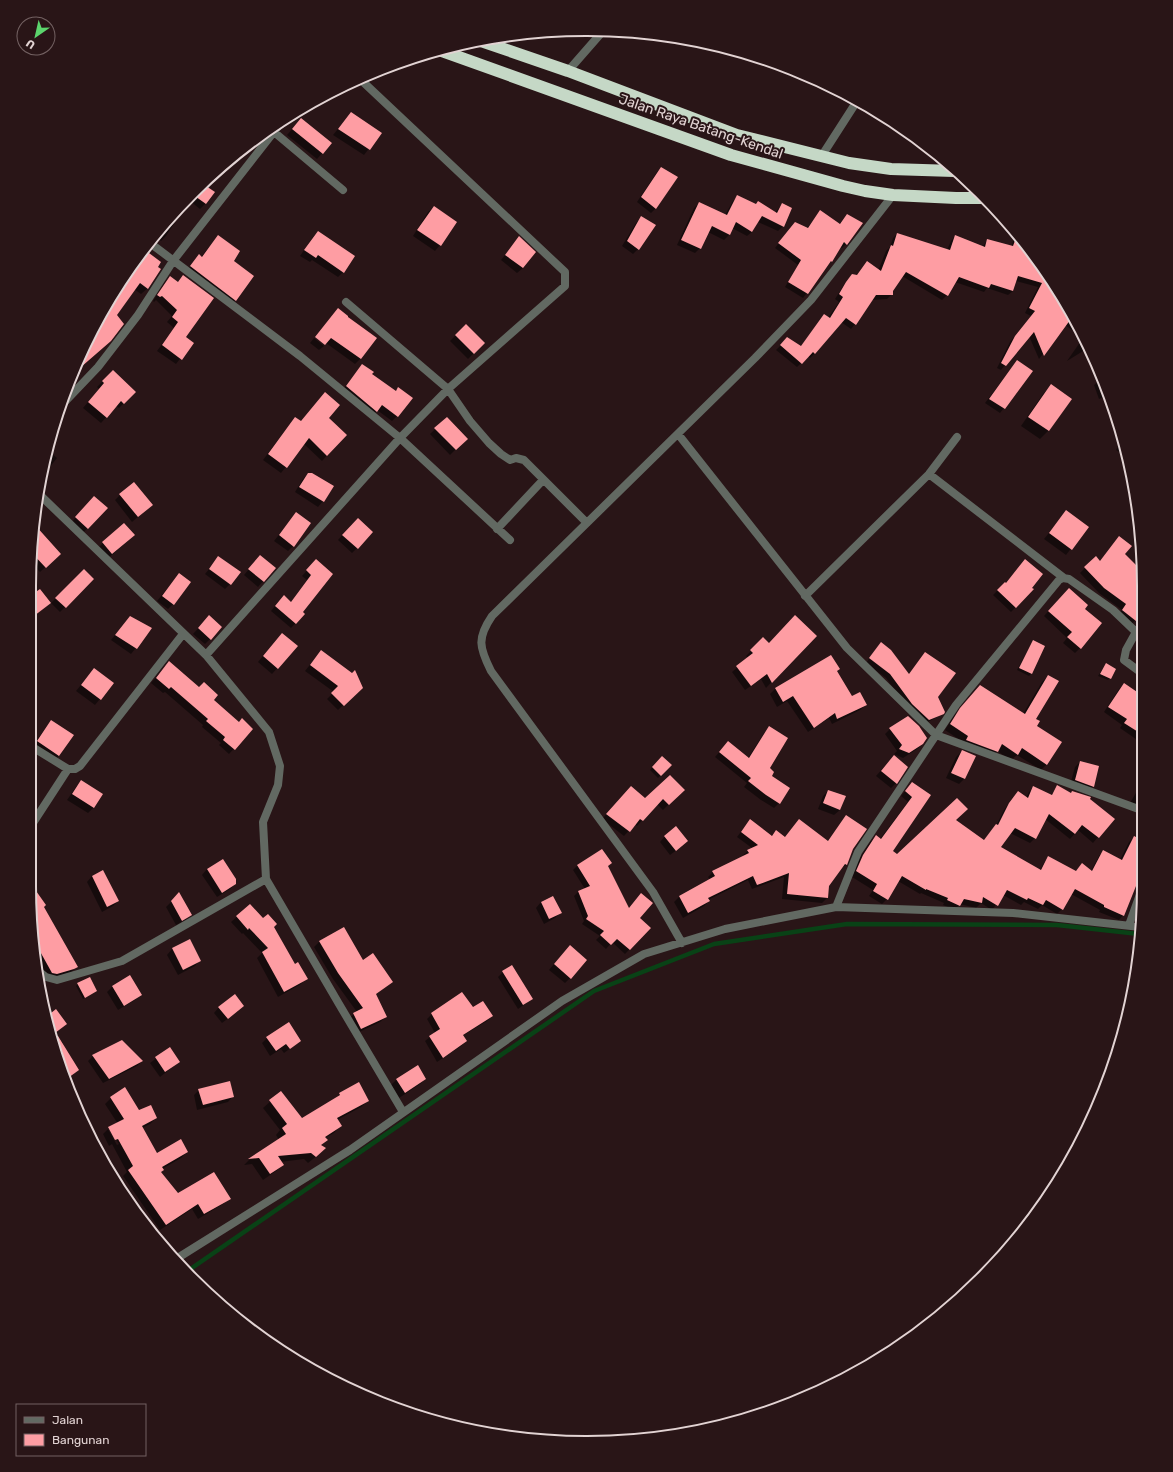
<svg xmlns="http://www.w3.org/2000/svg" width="1173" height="1472" font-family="Rubik,sans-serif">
<rect width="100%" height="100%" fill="#291517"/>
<path fill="#0007" d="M301 119 331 143 317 159 287 135Z
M346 119 381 133 364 155 333 135Z
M661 168 656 208 651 213 637 202 657 172Z
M202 184 213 193 205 204 200 209 190 201 173 221 175 222 166 236 161 241 154 237 167 219Z
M738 196 775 213 782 204 783 226 778 231 758 222 752 232 747 236 732 228 729 235 724 240 708 232 700 248 695 253 677 245 694 208 699 203 725 215 733 201Z
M434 207 440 245 435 251 413 236 428 212Z
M820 212 839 224 847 215 846 244 842 248 840 247 831 261 803 298 785 287 798 265 775 248 791 227 807 228Z
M641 218 638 249 633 254 622 246 636 223Z
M318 232 343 272 338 277 312 260 310 262 300 256 313 237Z
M1016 233 1069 308 1083 338 1065 325 1039 359 1029 336 1001 370 997 368 1010 342 1031 316 1025 313 1038 287 1016 281 1013 291 1008 295 987 288 984 292 955 282 947 295 942 300 902 276 892 290V294L887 299 872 300 855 324 851 329 841 322 815 353 810 358 808 356 797 367 776 350 783 343 801 347 820 319 824 315 828 318 839 302 835 299 847 280 852 275 857 276 867 263 878 271 886 251 890 247 893 238 897 234 947 250 951 241 955 236 982 247 987 241 1011 247Z
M218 236 235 300 230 306 186 272 199 256 201 257Z
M519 238 523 268 517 273 501 260Z
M145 251 148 288 141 294 134 289 115 315 104 347 80 368 77 366 104 308Z
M170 277 184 337 192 343 176 364 157 351 174 328 167 322 172 316 156 300 154 302 153 301 165 282Z
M333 314 361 358 355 364 326 343Z
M466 325 484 343 468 359 450 341Z
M314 338 324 346 319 350 310 343Z
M1083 338 1088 348 1067 361Z
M1017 361 1032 372 1000 413 985 403Z
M362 365 371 374 395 392 399 388 397 416 392 421 377 410 371 417 341 392Z
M113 371 135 392 119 408 116 406 101 423 83 408 99 389 97 387Z
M1102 379 1109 395 1099 399 1094 385Z
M1051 386 1070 399 1048 431 1040 439 1021 426 1043 394Z
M325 393 328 419 345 435 322 461 304 444 281 473 263 460 290 424 300 422Z
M447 418 466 439 450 455 430 434Z
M1121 442 1124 455 1116 450Z
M50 452 57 458 46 472Z
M308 474 332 486 323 501 318 507 295 492 303 479Z
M120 495 152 505 132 522 115 500Z
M89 502 106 508 82 534 71 523Z
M1066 512 1087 528 1066 555 1044 539Z
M296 513 293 546 288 551 274 541Z
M36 522 38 524 36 527 54 559 40 572 30 562V550Z
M352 524 357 548 352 553 338 540Z
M128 541 107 559 98 548 103 543Z
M1124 554 1143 573V611L1131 625 1118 615 1122 610 1099 593 1080 573 1096 557 1100 562Z
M219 557 230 584 225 589 205 574Z
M255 562 274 568 258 587 244 575Z
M312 565 332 574 302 612 304 614 291 628 271 611 279 601 291 602 307 580 302 576Z
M84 570 93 579 60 612 51 603Z
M179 574 173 604 168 609 157 601Z
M1005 583 1031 588 1033 589 1011 612 993 595Z
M1064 594 1083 609 1080 648 1075 653 1063 643 1067 638 1044 616Z
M130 617 151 629 131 654 111 640Z
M204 622 210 639 205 644 193 634Z
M815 636 766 688 761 679 745 690 732 672 748 658 746 656 763 639 768 644Z
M277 639 297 646 272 674 258 662Z
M1031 644V674L1029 676 1017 670Z
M877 648 909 675 925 653 937 697 943 712 939 716 924 724 908 708 886 678 866 663Z
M321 651 352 674 362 687 338 710 327 699 334 692 305 671Z
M831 657 836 671 852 697 866 705 860 710 832 724 829 718 808 732 787 701 777 707 770 694 775 689Z
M169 662 239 723 252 729 229 754 219 745 221 743 202 727 203 725 165 692 163 693 151 683Z
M1106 664 1110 678 1108 680 1098 676Z
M94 669 113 683 95 705 76 691Z
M1048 676 1035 719V726L1047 764 1041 770 1017 755 1011 760 997 751 991 757 963 742 945 730 954 716 974 692 1023 714 1042 682Z
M1124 684 1143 696V744L1120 728 1122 725 1104 712 1119 689Z
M51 721 59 756 53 761 32 747 46 727Z
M769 728 768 768 779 803 774 808 761 800 744 787 747 783 715 757 728 742 748 758 764 733Z
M890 729 923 744 917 749 903 758 894 754 897 751 885 734Z
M962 751 964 779 959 784 946 778 956 757Z
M894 756 896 783 891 788 876 776Z
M662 757 671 765 658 778 650 770Z
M1080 762 1093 786 1087 791 1070 785 1075 767Z
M1144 779V811L1130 803Z
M81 781 94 807 88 813 67 800 76 787Z
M912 783 930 795 892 851 897 856 955 820 984 840 997 824 1004 810 1013 797 1026 798 1029 792 1034 787 1051 795 1058 787 1071 793 1072 792 1089 799 1113 819 1093 843 1078 830 1070 839 1045 819 1035 838 1030 843 1010 833 1000 847 1040 870 1044 863 1048 858 1075 872 1082 865 1091 871 1099 856 1103 852 1120 860 1129 842 1134 837 1123 915 1119 920 1099 912 1100 910 1071 894 1062 909 1057 914 1042 905 1038 909 1024 902 1021 905 1003 895 992 910 981 903 976 908 960 904 954 910 943 905 944 903 921 893 920 894 898 881 887 899 882 904 869 896 873 890 852 877 858 861 871 841 876 836 880 839 908 802 901 796Z
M683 790 663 810 657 804 637 826 635 824 624 836 602 819 626 793 645 800Z
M828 791 840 810 834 815 818 809 823 796Z
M846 816 852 849 846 865 840 869 828 885 827 898 822 903 782 899 784 877 752 889 748 880 708 900 709 901 704 906 683 918 674 902 679 897 710 880 708 877 713 872 744 857 743 855 748 851 752 848 737 837 746 825 771 836 776 831 784 838 827 842Z
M665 836 682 846 670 855 660 842Z
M602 850 607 866 628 909 650 928 625 954 612 942 606 949 596 940 600 936 582 924 584 921 574 896 579 891 585 889 573 870 577 866Z
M207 869 235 884 230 889 217 897 202 875Z
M92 876 118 901 113 906 102 912 87 882Z
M33 889 76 967 69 975 49 982 41 974 30 891Z
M179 894 191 915 185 920 176 925 166 907Z
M541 902 560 913 555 918 544 924 536 908Z
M250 905 263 920 273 927 295 966 306 978 301 984 278 997 257 958 262 953 243 933 242 934 231 922Z
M343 928 386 1017 380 1022 355 1034 348 1019 357 1012 333 979 314 947 319 942Z
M189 940 200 960 195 966 178 975 167 955 172 949Z
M565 951 570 978 565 983 549 970Z
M503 972 532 999 518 1009 498 977Z
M78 984 96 991 83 999 76 986Z
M113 986 140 995 135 1000 118 1010 107 992Z
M219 1007 238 1011 222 1023 214 1013Z
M472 1009 492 1016 487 1021 462 1036 466 1041 461 1046 437 1062 425 1041 435 1033 427 1019 432 1014Z
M46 1015 47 1017 66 1024 55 1033 63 1043 62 1044 74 1074 68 1078 48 1030Z
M267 1038 300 1041 284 1053 281 1049 270 1056 262 1043Z
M170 1048 179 1062 160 1077 150 1063Z
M93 1056 142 1061 137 1066 103 1083 88 1061Z
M418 1066 425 1079 420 1084 399 1098 391 1085 396 1080Z
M199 1090 233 1096 228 1102 197 1110 194 1095Z
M281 1092 301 1119 334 1100 340 1094 368 1101 361 1107 337 1120 340 1126 334 1133 325 1138 326 1140 320 1146 318 1155 308 1163 304 1159 280 1162 283 1165 276 1171 263 1180 252 1164 244 1165 249 1160 279 1140 276 1135 280 1130 263 1108Z
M111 1098 156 1118 150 1124 142 1128 156 1155 187 1152 181 1158 162 1169 160 1173 178 1194 229 1198 223 1204 198 1219 192 1209 160 1230 123 1176 127 1172 112 1144 109 1146 103 1134 108 1129 117 1145 119 1144 110 1129H108L118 1124 105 1104Z"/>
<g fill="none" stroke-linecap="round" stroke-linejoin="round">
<path stroke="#094216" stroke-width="4.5" d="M186 1272 594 991 714 944 847 924 1057 925 1139 934"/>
</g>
<path fill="#fe9da3" d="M351 112 382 133 370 150 338 129Z
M301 118 332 143 323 154 292 129Z
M661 167 678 177 656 209 641 197Z
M203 184 215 192 206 204 192 194Z
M737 195 756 204 758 201 777 213 782 203 792 208 784 227 762 216 752 232 736 222 730 235 712 226 701 249 681 240 699 202 727 215Z
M434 206 457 222 441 246 417 230Z
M820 210 840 224 847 214 863 223 847 245 844 242 832 262 831 261 808 294 788 282 801 260 778 243 795 222 808 228Z
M641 216 656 225 639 250 627 241Z
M318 231 355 256 344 273 318 255 316 258 304 250Z
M897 233 950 250 955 235 985 247 987 239 1013 246 1017 235 1069 308 1073 316 1044 356 1034 332 1006 366 1001 363 1015 336 1035 311 1029 308 1042 283 1018 276 1013 291 991 284 989 288 959 277 948 296 906 272 893 291V295H876L856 325 846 318 815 354 813 352 802 364 780 345 787 337 801 346 824 314 830 318 843 297 839 294 846 282 852 274 857 275 867 261 881 271 891 245 893 246Z
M218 235 240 251 234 261 254 276 236 301 190 266 199 254 202 257Z
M519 236 536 252 523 268 505 255Z
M145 250 161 262 158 267 161 269 148 289 140 283 117 315 124 324 111 341 73 374 104 308Z
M183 275 214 298 186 337 194 343 182 360 162 345 178 322 172 317 177 310 162 296 160 297 157 295 170 276 178 282Z
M338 308 348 316V317L377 338 361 359 331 338 325 345 315 337Z
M466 324 485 343 474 354 455 335Z
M1017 360 1033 371 1005 409 989 399Z
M362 364 374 372 372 374 396 391 398 387 413 398 398 417 382 405 377 412 346 386Z
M113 370 136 392 124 404 121 401 107 418 88 402 104 383 102 381Z
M1051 384 1072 399 1049 431 1028 417Z
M325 392 340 405 329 418 347 435 327 456 309 438 287 468 268 454 295 417 301 421Z
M447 417 468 439 456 450 434 428Z
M308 473H312L334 486 324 502 299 487Z
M134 482 153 505 138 517 119 494Z
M94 496 108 508 88 529 75 517Z
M1066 510 1089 527 1072 550 1049 533Z
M296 512 311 523 294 547 279 535Z
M358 518 373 532 358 549 342 535Z
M124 523 135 535 112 554 102 542Z
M35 525 61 554 46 568 30 551Z
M1119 536 1132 546 1125 554 1143 572V613L1136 621 1122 610 1126 604 1104 588 1084 567 1096 556 1100 561Z
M260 555 276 568 264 582 248 569Z
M218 556 241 572 231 585 209 569Z
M316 559 333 574 303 612 305 614 296 624 275 606 284 595 291 602 311 575 306 570Z
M1025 559 1043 574 1032 588 1034 589 1016 608 997 590 1005 582 1006 583Z
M84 569 94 579 66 608 55 598Z
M179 573 191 582 174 605 162 596Z
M1069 588 1088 605 1085 609 1102 623 1081 649 1067 637 1072 632 1048 611Z
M40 589 51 603 30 619V596Z
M209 615 222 627 211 640 198 628Z
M795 615 817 636 772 683 767 674 751 686 736 666 753 653 750 650 763 637 769 643Z
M130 616 152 628 137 649 115 635Z
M282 633 298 646 278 669 263 656Z
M1033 640 1045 646 1032 674 1019 668Z
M881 642 891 650 909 674 925 652 956 673 938 697 945 712 944 714 929 720 912 704 890 674 869 658Z
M321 650 352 673 355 670 363 688 344 706 331 693 338 686 310 665Z
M831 655 840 669 837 671 852 696 860 692 867 705 837 719 835 713 814 728 793 696 783 702 775 688Z
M169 661 199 687 204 682 218 695 214 700 239 722 242 718 253 729 235 750 223 740 225 737 206 721 208 719 171 687 169 689 156 678Z
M1106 663 1116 669 1111 679 1100 674Z
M94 668 114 683 101 700 81 685Z
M1048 675 1059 681 1036 719 1040 721 1037 726 1062 742 1047 765 1022 748 1018 755 1002 744 998 752 966 740 968 736 950 724 960 708 980 685 1025 714Z
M1124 683 1143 696V735L1124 723 1127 719 1108 707Z
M908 716 919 726 927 738 923 744 909 753 899 749 902 745 889 728Z
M51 720 74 735 59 756 37 741Z
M769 726 788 738 770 768 774 772 772 776 790 788 780 804 766 795 748 781 751 778 719 752 728 741 749 758Z
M962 750 976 756 965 779 951 773Z
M894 755 908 767 897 784 881 771Z
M662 756 672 765 661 776 652 767Z
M1080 761 1099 766 1094 787 1075 780Z
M670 775 685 790 669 805 663 799 643 821 640 819 630 832 606 814 631 786 645 798Z
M81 780 103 794 94 808 72 794Z
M912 782 931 795 893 851 897 854 957 798 968 809 956 820 984 840 996 824 998 825 1009 803 1018 791 1028 798 1033 786 1052 795 1057 785 1071 793 1072 791 1091 797 1090 799 1115 819 1099 838 1082 825 1075 834 1049 814 1036 839 1015 828 1001 847 1041 870 1048 856 1076 871 1082 863 1092 871 1103 850 1122 860 1134 836 1144 841V853L1142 857 1140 876 1124 916 1104 907V905L1075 889 1063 910 1046 900 1043 905 1028 898 1027 900 1007 890 998 906 983 897 982 903 964 899 960 906 947 900 948 898 926 889V890L902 876 888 900 873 891 877 884 856 871 863 855 876 835 881 839 912 797 905 791Z
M828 790 846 796 840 810 823 803Z
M846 815 867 829 853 849 847 865 845 864 829 886 828 898 787 894 789 873 757 885 753 876 708 898 710 901 688 913 679 896 715 876 712 871 749 853 747 850 758 845 741 832 750 819 772 836 776 830 785 837 799 819 828 841Z
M676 826 688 841 676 851 664 836Z
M602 849 612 863 608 866 629 908 641 893 653 903 640 918 651 928 630 950 617 939 611 945 600 935 604 931 586 919 588 916 578 891 590 886 577 865Z
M223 859 236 879V884L222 893 207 869Z
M103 870 119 901 107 907 92 876Z
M29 881 46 905 44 907 78 967 74 969 57 974 52 973 37 946Z
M179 892 192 915 182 921 171 901Z
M553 896 562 913 549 919 541 902Z
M250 904 263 918 268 914 277 924 274 927 295 964 298 962 308 979 284 992 262 952 268 948 249 928 248 930 236 916Z
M344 927 363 960 373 953 393 982 376 994 387 1017 361 1029 353 1013 363 1008 338 973 319 941Z
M190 939 201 961 183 970 172 948Z
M570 945 587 960 571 979 554 964Z
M512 965 533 999 523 1005 502 971Z
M130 975 142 995 124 1006 112 986Z
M90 977 97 991 85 998 77 983Z
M462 992 473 1007 483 1001 493 1016 463 1035 467 1041 443 1058 429 1036 440 1029 431 1013Z
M235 994 244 1006 228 1019 218 1007Z
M56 1009 67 1024 51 1036 48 1030 46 1017Z
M289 1022 301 1041 290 1049 286 1044 276 1051 266 1037Z
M58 1036 79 1070 68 1078 52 1039Z
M122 1040 143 1061 109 1079 92 1055Z
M170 1047 180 1062 165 1072 155 1057Z
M418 1065 426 1079 405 1093 396 1079Z
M230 1081 234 1097 203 1105 198 1089Z
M359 1082 369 1101 337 1118 342 1126 325 1137 328 1140 321 1145 326 1148 316 1157 311 1153 278 1156 284 1165 270 1174 259 1158 248 1159 286 1134 282 1128 287 1124 269 1100 281 1091 302 1118 340 1095 339 1093Z
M125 1087 139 1110 151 1105 157 1118 142 1126 157 1153 181 1139 188 1152 162 1167 164 1170 161 1172 178 1193 214 1172 231 1199 204 1214 198 1204 166 1225 128 1170 133 1166 118 1139 115 1140 108 1127 124 1119 110 1097Z"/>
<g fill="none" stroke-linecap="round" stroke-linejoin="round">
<path stroke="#626962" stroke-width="8" d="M568 71 603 31
M274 132 343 190
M821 157 857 101
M150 243 300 356 400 438 510 540
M346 302 448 389 470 421 489 443 501 454 510 460 516 458 524 460 587 523
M58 409 98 367 138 315 173 261 280 124
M678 434 847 648 936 735 1144 811
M929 474 1064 578
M41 496 206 655 269 732 280 766 278 785 263 822 266 879 339 1004 403 1112
M497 529 543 480
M805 596 929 474 957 437
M1136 632 1143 624
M206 655 400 438 448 389 565 286V272L361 80
M29 745 68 769H75L80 766 183 634
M29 829 68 769
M836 907 858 852 956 705 1059 580 1063 578 1069 579 1113 610 1136 632 1126 650 1124 660 1143 674
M1129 925 1144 883
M682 943 653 892 491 671C479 647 477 638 492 616L755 358 811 300 893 195
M41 973 46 977 57 980 122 961 266 879
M101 1157 113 1177
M176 1259 350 1150 562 1001 644 954 725 929 836 907 1013 913 1140 927"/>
<path stroke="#c5d8c6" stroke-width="12" d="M481 41 568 71 737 135 849 163 891 169 954 171
M442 51 731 155 843 186 865 191 893 195 956 198H983"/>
</g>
<g text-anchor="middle" stroke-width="4" stroke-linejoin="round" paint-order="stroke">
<g font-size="14" fill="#e2d3d3" stroke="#291517">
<text transform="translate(701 126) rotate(19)" y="5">Jalan Raya Batang-Kendal</text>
</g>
</g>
<path d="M0 0H1173V1472H0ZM586 36H587A550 550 0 0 1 1137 586V886A550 550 0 0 1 587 1436H586A550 550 0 0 1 36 886V586A550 550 0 0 1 586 36Z" fill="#291517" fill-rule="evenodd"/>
<path fill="none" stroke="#e2d3d3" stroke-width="2" d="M586 36H587A550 550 0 0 1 1137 586V886A550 550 0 0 1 587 1436H586A550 550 0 0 1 36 886V586A550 550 0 0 1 586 36Z"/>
<rect x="16" y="1404" width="130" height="52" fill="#291517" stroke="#736162"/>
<rect x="24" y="1417" width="20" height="6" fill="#626962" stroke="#736162"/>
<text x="52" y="1424" font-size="12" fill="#e2d3d3">Jalan</text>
<rect x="24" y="1434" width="20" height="12" fill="#fe9da3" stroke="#736162"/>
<text x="52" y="1444" font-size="12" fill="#e2d3d3">Bangunan</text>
<g transform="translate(36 36) rotate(214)"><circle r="19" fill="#291517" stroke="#736162"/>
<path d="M0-3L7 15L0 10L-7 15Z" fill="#5cd56d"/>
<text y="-6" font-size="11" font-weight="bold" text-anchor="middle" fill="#e2d3d3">U</text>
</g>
</svg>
